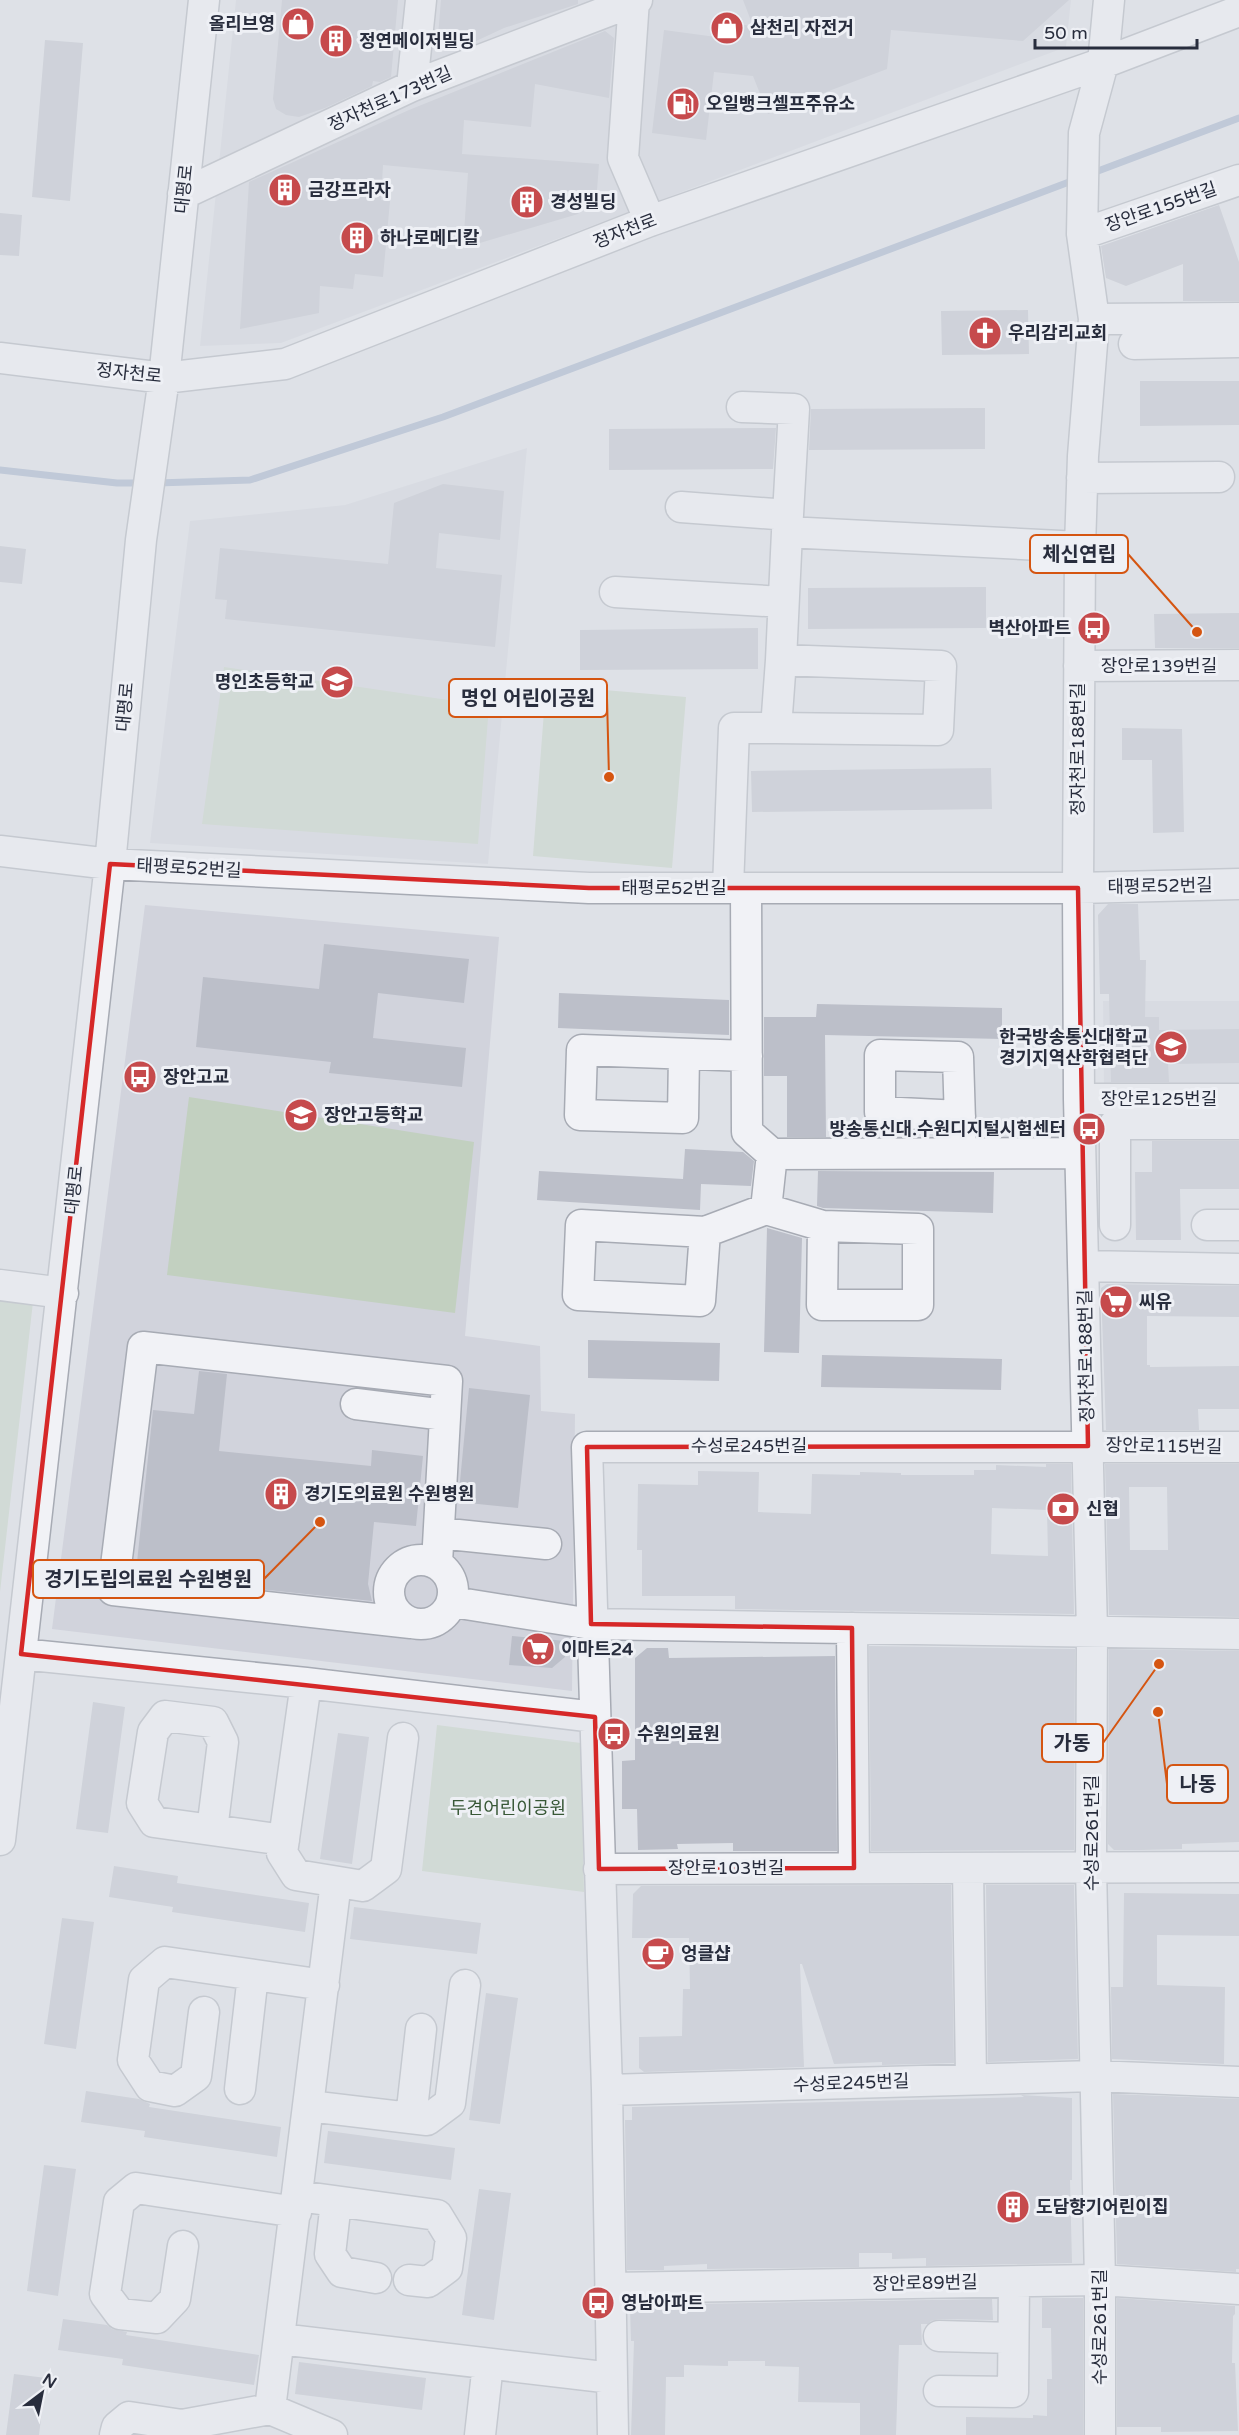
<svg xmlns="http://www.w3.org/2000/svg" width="1239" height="2435" font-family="'Varela Round','Noto Sans KR',sans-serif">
<rect width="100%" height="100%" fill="#dee1e7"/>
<path fill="#d1d3dc" d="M236 0H1071L1066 47 281 343 200 346Z
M527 448 488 864 150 843 190 521 345 505Z
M145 905 499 937 465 1336 540 1346 541 1411 575 1414 572 1691 52 1629Z
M1103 1001H1239V1093L1104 1094Z"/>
<path fill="#c2d0c0" d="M224 667 489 706 478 844 202 824Z
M546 685 686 697 672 868 533 856Z
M189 1097 474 1142 455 1313 167 1275Z
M0 1298 33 1302 0 1592Z
M437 1725 581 1743 584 1892 422 1871Z"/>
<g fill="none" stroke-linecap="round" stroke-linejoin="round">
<path stroke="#9baac5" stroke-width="7" d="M1090 174 1239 118
M0 470 117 483H143
M157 483 250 480 443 417 1077 179"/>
</g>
<path fill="#bcbfc9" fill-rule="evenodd" d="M282 0H398L391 77 380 82 373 81 372 86 325 108 299 117 286 115 276 109 273 99Z
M441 0H578V4L504 28 459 49 438 36Z
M743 0H1069L1023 41 891 30 887 69 768 114 753 76 714 72 706 140 652 133 664 30 716 37 718 22 753 26Z
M605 31 614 38 609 98 535 84 531 127 464 120 462 154 599 164 597 190 578 214 463 248 468 173 383 165 381 200 390 201 383 277 355 274 353 289 320 286 319 313 240 329 249 182 409 110Z
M45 40 83 43 70 201 32 197Z
M1219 205 1239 262V301H1183V264L1126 286 1106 278 1101 246Z
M0 213 22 215 19 256 0 255Z
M1028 310 1029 354 942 355 941 311Z
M1140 381H1239V425L1140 426Z
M985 408V449L809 450 811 409Z
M776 428 773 469 609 470V429Z
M443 484 504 491 500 540 439 533 436 568 502 575 495 647 225 619 227 600 215 599 220 548 388 564 394 503Z
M0 546 26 549 22 584 0 582Z
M986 587V628L808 629V588Z
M1239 613V648H1155L1154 614Z
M758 628V669L580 670V630Z
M1122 728 1182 729 1184 832 1153 833 1152 760H1122Z
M991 768 992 809 752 812 751 771Z
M1108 904H1138L1140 960H1146L1145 1017H1159V1030L1239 1029V1063L1168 1064 1169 1082H1111L1109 994H1100L1098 915Z
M324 944 469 959 464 1003 378 993 373 1038 466 1048 462 1087 329 1073 331 1062 196 1047 203 977 319 989Z
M559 993 729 1000V1035L558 1028Z
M817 1004 1002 1008V1039L825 1035 826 1137H787V1076H764V1017H816Z
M1152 1141H1239V1189H1180L1181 1240H1136L1135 1172H1152Z
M685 1149 743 1152 754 1161 751 1186 701 1184 700 1210 537 1200 539 1171 683 1179Z
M818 1171 994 1172 993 1213 823 1208 817 1206Z
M767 1228 802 1238 799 1353 764 1352Z
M1107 1284 1239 1286V1317L1147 1316V1365H1150V1367L1239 1366V1409H1198L1199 1430H1106L1101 1288Z
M588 1340 720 1343 719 1381 588 1378Z
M822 1355 1002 1359 1001 1390 821 1387Z
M199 1371 227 1374 219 1451 371 1466 372 1450 423 1456 416 1526 374 1522 368 1584 372 1601 166 1579V1575L136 1572 153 1410 194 1414Z
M469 1388 530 1395 518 1508 458 1502Z
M1046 1464H1071L1074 1614 735 1609V1596H642V1550H637L638 1484 698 1485V1471L759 1472 758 1512 811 1514 812 1474 860 1475V1472L901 1473V1475H974V1470H996V1465L1046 1467ZM992 1508 1047 1510 1048 1556 991 1554Z
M1105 1464H1239V1617L1109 1615ZM1129 1487H1167L1168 1550H1130Z
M512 1636 566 1641 565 1657 552 1668 509 1665Z
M869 1646 1075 1649 1074 1850 871 1851Z
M647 1648H668L669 1658 835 1656 837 1851H733V1843L677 1844 678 1849 638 1850 637 1809H622V1761L635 1760V1658Z
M1109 1649 1239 1651V1842L1182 1844V1849L1141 1850H1114L1108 1844Z
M93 1702 125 1707 108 1833 76 1829Z
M338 1733 369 1737 352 1864 320 1859Z
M114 1866 178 1876 177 1883 309 1903 305 1932 172 1912 173 1907 109 1897Z
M951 1885 954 2063 882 2065V2062L834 2064 802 1964H800L804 2067 644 2072 639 2068V2037L682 2036 683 1989H690L689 1938H632L633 1894 641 1886Z
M986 1885H1074L1078 2059 988 2062Z
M1124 1893 1239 1894V1936L1157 1935V1985L1225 1987 1224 2064 1112 2059 1111 1987H1123Z
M354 1907 481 1923 477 1954 350 1939Z
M62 1918 94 1922 76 2049 44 2044Z
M486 1993 518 1998 500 2124 469 2120Z
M86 2091 139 2099 150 2104 149 2107 281 2127 277 2157 144 2137 145 2131 81 2122Z
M1113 2094 1239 2099V2269H1236V2272L1117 2264Z
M1021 2095 1072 2098V2180H1070L1072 2263 926 2266V2258L892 2259V2253H859V2267L707 2269V2264L664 2266V2270H627L625 2120H632V2107L1024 2097Z
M328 2131 455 2148 451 2180 324 2163Z
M44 2165 76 2169 58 2296 27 2291Z
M479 2189 511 2193 494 2320 462 2315Z
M1042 2298H1083V2435H966V2417L1033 2418V2415L1047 2416V2379H1052L1051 2328H1042Z
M1117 2298 1235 2306V2314L1233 2316 1232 2363H1235L1238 2431 1161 2432V2427H1117Z
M992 2299 993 2320 939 2319 931 2321 928 2324H921L922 2345H899L896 2435H860V2403L798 2402 799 2367 765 2366V2361H728V2366L684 2365V2377H666L665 2435H631L634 2341H631L630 2308 633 2305Z
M63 2319 107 2325 112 2329 127 2332 126 2335 259 2355 254 2385 122 2365 123 2359 58 2350Z
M299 2362 426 2378 422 2410 295 2394Z
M14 2374 46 2378 39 2435H6Z"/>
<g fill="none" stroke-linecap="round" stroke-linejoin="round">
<defs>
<path id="minor" d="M634 0 623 158 650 221
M412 86 421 0
M183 194 412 86 637 0
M1082 234 1239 180
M1094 319 1239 318
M1134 344 1239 342
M0 358 164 378 285 364 650 221 1103 63 1239 11
M742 407 794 409 787 532 1080 547
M1082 478 1219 477
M681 507 788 515
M615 592 783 602
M781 660 776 728 938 730 941 666 781 660 787 532
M1079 666 1239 665
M0 851 110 864 589 888H1078L1239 884
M728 888 734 728H776
M746 888 747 1132 772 1154 1080 1153
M684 1054 683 1118 580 1115 582 1050 747 1056
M1079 1099H1239
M960 1116 880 1112V1055L958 1057 961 1153
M766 1209 823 1226 822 1305H918V1229L823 1226
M1115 1225V1124H1239
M1207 1225H1239
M705 1232 700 1301 578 1295 581 1225 705 1232 766 1209 772 1154
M1084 1266 1239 1269
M0 1285 63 1293
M356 1404 445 1415
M439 1533 546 1544
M389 1592a32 32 0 1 1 64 0a32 32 0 1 1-64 0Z
M453 1602 591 1624 1239 1634
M411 1623 113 1590 143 1347 447 1381 437 1563
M852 1628 854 1868
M21 1654 306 1683 595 1717
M306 1683 282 1853 296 1875 363 1886 386 1869 403 1738
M212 1830 223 1742 213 1722 165 1716 153 1732 142 1803 154 1822 284 1840
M0 1840 110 864 141 540 164 378 204 0
M968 1868 971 2079
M599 1869 1239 1867
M204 2012 196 2076 175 2091 150 2086 133 2060 144 1980 165 1962 324 1985
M240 2089 253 1975
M607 2090 1095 2076 1239 2082
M309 2106 427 2120 450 2103 465 1985
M411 2118 421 2029
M298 2196 437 2215 451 2238 447 2268 428 2282 409 2280
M336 2202 330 2254 342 2272 376 2278
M183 2246 175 2299 157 2318 120 2314 105 2294 119 2202 136 2188 296 2212
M610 2288 1100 2280 1239 2289
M939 2336 1013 2338
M280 2339 612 2378
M939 2391 1013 2392 1014 2282
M270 2409 336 1882
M115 2435 117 2427 129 2417 182 2425 270 2409 332 2435
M480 2435 488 2364
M613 2435 607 2090 587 1447H1239
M1100 2435V2280L1091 1867 1092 1631 1079 1099 1078 888 1080 547 1083 456 1094 319 1082 234 1084 133 1103 63 1109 0"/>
</defs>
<use href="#minor" stroke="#a7abb4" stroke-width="33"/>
<use href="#minor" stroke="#f1f2f6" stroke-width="30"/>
</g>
<path d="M0 0H1239V2435H0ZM110 864 589 888H1078L1088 1446 587 1447 591 1624 852 1628 854 1868 599 1869 595 1717 21 1654Z" fill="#dee1e7" fill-opacity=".55" fill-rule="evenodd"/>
<path fill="none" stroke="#d62828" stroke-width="4.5" stroke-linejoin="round" d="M110 864 589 888H1078L1088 1446 587 1447 591 1624 852 1628 854 1868 599 1869 595 1717 21 1654Z"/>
<defs>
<symbol id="shop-disc" viewBox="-11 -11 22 22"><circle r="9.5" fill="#c64a4c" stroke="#eef0f5"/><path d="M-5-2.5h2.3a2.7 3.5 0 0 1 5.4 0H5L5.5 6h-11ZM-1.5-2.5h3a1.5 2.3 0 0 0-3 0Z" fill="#fff"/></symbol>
<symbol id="building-disc" viewBox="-11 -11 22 22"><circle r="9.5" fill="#c64a4c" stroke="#eef0f5"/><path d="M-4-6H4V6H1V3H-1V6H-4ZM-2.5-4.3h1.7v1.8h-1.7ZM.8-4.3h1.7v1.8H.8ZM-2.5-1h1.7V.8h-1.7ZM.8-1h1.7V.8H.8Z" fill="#fff"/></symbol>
<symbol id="fuel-disc" viewBox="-11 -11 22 22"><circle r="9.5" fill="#c64a4c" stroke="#eef0f5"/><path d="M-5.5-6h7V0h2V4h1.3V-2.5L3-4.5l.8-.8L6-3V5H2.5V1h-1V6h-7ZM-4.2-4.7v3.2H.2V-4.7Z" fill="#fff"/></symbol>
<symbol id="church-disc" viewBox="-11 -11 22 22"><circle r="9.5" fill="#c64a4c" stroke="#eef0f5"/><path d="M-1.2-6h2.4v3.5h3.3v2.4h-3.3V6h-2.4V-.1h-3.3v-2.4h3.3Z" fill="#fff"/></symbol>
<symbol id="bus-disc" viewBox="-11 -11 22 22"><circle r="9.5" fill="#c64a4c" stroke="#eef0f5"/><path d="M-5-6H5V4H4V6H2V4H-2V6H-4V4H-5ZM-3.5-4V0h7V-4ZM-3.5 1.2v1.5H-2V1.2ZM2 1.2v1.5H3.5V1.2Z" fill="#fff"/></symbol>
<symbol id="school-disc" viewBox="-11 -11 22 22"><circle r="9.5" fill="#c64a4c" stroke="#eef0f5"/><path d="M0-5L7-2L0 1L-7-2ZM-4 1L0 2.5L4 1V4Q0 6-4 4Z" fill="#fff"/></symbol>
<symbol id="supermarket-disc" viewBox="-11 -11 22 22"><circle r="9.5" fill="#c64a4c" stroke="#eef0f5"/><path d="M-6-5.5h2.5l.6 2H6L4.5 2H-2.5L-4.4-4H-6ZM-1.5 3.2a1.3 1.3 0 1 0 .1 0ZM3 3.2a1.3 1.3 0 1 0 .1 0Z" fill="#fff"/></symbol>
<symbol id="bank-disc" viewBox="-11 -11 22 22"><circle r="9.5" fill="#c64a4c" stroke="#eef0f5"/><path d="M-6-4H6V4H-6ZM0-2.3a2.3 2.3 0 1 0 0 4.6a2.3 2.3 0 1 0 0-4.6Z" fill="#fff"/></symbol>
<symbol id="cafe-disc" viewBox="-11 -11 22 22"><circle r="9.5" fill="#c64a4c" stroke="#eef0f5"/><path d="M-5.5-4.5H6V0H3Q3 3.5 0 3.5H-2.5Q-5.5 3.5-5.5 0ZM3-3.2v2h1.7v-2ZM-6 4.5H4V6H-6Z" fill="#fff"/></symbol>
</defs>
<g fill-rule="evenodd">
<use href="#shop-disc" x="279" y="5" width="38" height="38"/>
<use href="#shop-disc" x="708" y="9" width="38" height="38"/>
<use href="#building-disc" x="317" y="22" width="38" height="38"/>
<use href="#fuel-disc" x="664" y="85" width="38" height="38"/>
<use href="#building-disc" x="266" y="171" width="38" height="38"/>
<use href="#building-disc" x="508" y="183" width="38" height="38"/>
<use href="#building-disc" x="338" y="219" width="38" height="38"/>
<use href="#church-disc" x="966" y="314" width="38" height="38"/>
<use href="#bus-disc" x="1075" y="609" width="38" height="38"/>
<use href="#school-disc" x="318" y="663" width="38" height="38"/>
<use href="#school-disc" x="1152" y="1028" width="38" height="38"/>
<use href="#bus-disc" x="121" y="1058" width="38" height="38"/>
<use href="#school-disc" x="282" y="1096" width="38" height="38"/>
<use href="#bus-disc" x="1070" y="1110" width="38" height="38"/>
<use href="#supermarket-disc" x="1097" y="1283" width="38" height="38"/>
<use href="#building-disc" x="262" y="1475" width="38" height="38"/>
<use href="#bank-disc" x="1044" y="1490" width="38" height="38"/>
<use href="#supermarket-disc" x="519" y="1630" width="38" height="38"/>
<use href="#bus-disc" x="595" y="1715" width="38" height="38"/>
<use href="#cafe-disc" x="639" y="1935" width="38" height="38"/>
<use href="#building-disc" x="994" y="2188" width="38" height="38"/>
<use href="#bus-disc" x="579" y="2284" width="38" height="38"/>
</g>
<g text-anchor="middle" stroke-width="6" stroke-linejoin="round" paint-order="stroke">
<g font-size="18" font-weight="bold" fill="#282d3d" stroke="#eef0f5" text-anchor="start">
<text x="275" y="30" text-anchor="end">올리브영</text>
<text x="750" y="34">삼천리 자전거</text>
<text x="359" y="47">정연메이저빌딩</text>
<text x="706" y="110">오일뱅크셀프주유소</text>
<text x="308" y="196">금강프라자</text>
<text x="550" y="208">경성빌딩</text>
<text x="380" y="244">하나로메디칼</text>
<text x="1008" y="339">우리감리교회</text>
<text x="1071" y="634" text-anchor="end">벽산아파트</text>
<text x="314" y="688" text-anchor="end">명인초등학교</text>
<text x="1148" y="1043" text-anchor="end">한국방송통신대학교<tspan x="1148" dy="21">경기지역산학협력단</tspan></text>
<text x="163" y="1083">장안고교</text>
<text x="324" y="1121">장안고등학교</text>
<text x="1066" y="1135" text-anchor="end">방송통신대.수원디지털시험센터</text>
<text x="1139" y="1308">씨유</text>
<text x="304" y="1500">경기도의료원 수원병원</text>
<text x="1086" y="1515">신협</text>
<text x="561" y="1655">이마트24</text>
<text x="637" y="1740">수원의료원</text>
<text x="681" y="1960">엉클샵</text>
<text x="1036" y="2213">도담향기어린이집</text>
<text x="621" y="2309">영남아파트</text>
</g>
<g font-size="18" fill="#282d3d" stroke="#eef0f5">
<text transform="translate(390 99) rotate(-24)" y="6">정자천로173번길</text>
<text transform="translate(184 189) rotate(-84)" y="6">대평로</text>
<text transform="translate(1161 207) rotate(-19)" y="6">장안로155번길</text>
<text transform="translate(625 231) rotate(-21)" y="6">정자천로</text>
<text transform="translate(129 373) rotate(6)" y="6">정자천로</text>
<text x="1159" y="672">장안로139번길</text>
<text transform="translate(125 707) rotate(-85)" y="6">대평로</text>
<text transform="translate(1078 749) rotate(-90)" y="6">정자천로188번길</text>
<text transform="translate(189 868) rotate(3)" y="6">태평로52번길</text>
<text transform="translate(1160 886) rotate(-1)" y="6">태평로52번길</text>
<text x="674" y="894">태평로52번길</text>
<text x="1159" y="1105">장안로125번길</text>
<text transform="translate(74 1190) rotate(-84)" y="6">대평로</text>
<text transform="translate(1086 1356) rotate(-91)" y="6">정자천로188번길</text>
<text x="749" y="1452">수성로245번길</text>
<text transform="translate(1164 1446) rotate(1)" y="6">장안로115번길</text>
<text transform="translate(1092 1833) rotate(-90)" y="6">수성로261번길</text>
<text x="726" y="1874">장안로103번길</text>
<text transform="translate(851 2083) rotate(-2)" y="6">수성로245번길</text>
<text transform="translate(925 2283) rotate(-1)" y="6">장안로89번길</text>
<text transform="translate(1100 2327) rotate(-90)" y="6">수성로261번길</text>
</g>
<g font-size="18" fill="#385837" stroke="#eef0f5">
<text x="508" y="1814">두견어린이공원</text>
</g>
</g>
<path fill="none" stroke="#d55511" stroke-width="2" d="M1197 632L1128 554M609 777L607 698M320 1522L264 1579M1159 1664L1103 1743M1158 1712L1167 1784"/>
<g fill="#d55511" stroke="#eef0f5" stroke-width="2">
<circle cx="1197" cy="632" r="6"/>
<circle cx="609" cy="777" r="6"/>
<circle cx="320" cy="1522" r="6"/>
<circle cx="1159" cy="1664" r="6"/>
<circle cx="1158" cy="1712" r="6"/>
</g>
<g fill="#eef0f5" stroke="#d55511" stroke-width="2">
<rect x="1030" y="535" width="98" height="38" rx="6"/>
<rect x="449" y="679" width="158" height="38" rx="6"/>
<rect x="33" y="1560" width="231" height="38" rx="6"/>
<rect x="1042" y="1724" width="61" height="38" rx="6"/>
<rect x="1167" y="1765" width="61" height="38" rx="6"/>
</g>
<g font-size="20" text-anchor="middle" font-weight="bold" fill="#282d3d">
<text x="1079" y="561">체신연립</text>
<text x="528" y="705">명인 어린이공원</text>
<text x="148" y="1586">경기도립의료원 수원병원</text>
<text x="1072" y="1750">가동</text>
<text x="1198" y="1791">나동</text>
</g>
<g transform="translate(42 2393) rotate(32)" stroke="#eef0f5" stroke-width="4.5" paint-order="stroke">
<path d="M0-4.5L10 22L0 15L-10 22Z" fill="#282d3d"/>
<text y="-9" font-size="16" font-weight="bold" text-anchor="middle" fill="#282d3d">N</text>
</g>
<path d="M1035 39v9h162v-9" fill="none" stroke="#282d3d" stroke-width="3"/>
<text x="1044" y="39" font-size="18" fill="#282d3d" stroke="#eef0f5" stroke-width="4.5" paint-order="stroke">50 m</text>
</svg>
